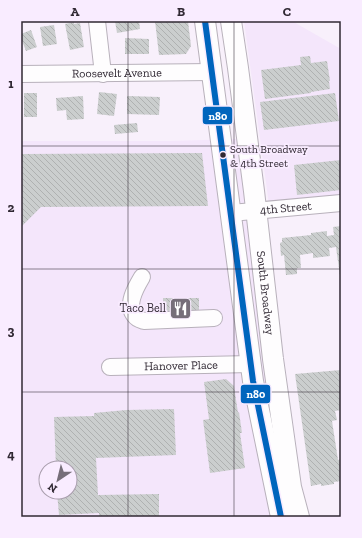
<svg xmlns="http://www.w3.org/2000/svg" width="362" height="538" font-family="'Zilla Slab',serif">
<defs>
<pattern id="building-back-hatch" width="6" height="6" patternUnits="userSpaceOnUse"><rect width="6" height="6" fill="#cbcece"/><path d="M-1 5l2 2M0 0l6 6M5-1l2 2" fill="none" stroke="#afb1b1"/></pattern>
</defs>
<rect width="100%" height="100%" fill="#f8f0fb"/>
<path fill="#f4e6fb" fill-rule="evenodd" d="M244 21H292L341 49V199L269 205Z
M236 139 299 517H21V141H170ZM46 468H70V492H46Z"/>
<path fill="url(#building-back-hatch)" d="M115 21H139L140 29 117 33Z
M155 21H188L191 46 186 54 159 55Z
M74 22V24L80 23 84 47 70 50 65 24Z
M54 25 57 44 43 46 40 27Z
M31 30 37 47 26 51 21 38V34Z
M125 38 149 39V54H125Z
M310 56 311 63 327 61 330 81H329L330 89 311 92V93L265 99 261 70 301 65 300 57Z
M99 92 117 94 114 116 97 114Z
M24 93H37V117H24Z
M335 93 339 121 264 130 260 102Z
M83 96 84 119 67 120 66 110 57 111 56 98Z
M127 96 160 97 159 115 127 114Z
M137 123 138 132 115 134 114 125Z
M202 153 208 206 41 207 21 227V154Z
M341 160V190L297 195 294 165Z
M341 226V276H340L336 247 329 248 330 256 313 258V253L300 255 301 268H297V274L286 275 284 255 281 256 280 243 282 242V238L311 235V233L327 231V236L334 235 333 227Z
M163 298H199V318L163 317Z
M341 370V410L335 411 337 420 332 421 338 460 341 459V481L334 482V484L321 486V484L311 486 295 374Z
M226 379 234 386 238 413 239 412 242 433H240L245 468 210 473 203 420 209 419 204 382Z
M174 409 176 455 96 458 98 495 159 494V517H99V513L59 515 57 492H70V468H56L54 417 94 416V413L126 410Z"/>
<g fill="none" stroke-linecap="round" stroke-linejoin="round">
<defs>
<g id="minor">
<path d="M97 21 103 74"/>
<path id="s1" d="M21 74 212 72"/>
<path id="s2" d="M231 213 341 203"/>
<path d="M142 277C136 287 125 305 135 316 137 319 141 320 144 321L214 318"/>
<path id="s3" d="M110 367 251 364"/>
</g>
<g id="major">
<path d="M205 21 253 381 281 517"/>
<path id="s4" d="M231 21 238 68 254 191 273 359 291 487 299 517"/>
</g>
</defs>
<use href="#minor" stroke="#b8b1bb" stroke-width="18"/>
<use href="#major" stroke="#b8b1bb" stroke-width="22"/>
<use href="#minor" stroke="#fefdfe" stroke-width="16"/>
<use href="#major" stroke="#fefdfe" stroke-width="20"/>
<defs>
<path id="bus-1" d="M205 21 253 381 281 517"/>
</defs>
<use href="#bus-1" stroke="#f9ecff" stroke-width="9"/>
<use href="#bus-1" stroke="#0065bd" stroke-width="6"/>
</g>
<path fill="none" stroke="#302833" stroke-width="1" stroke-opacity="0.55" d="M128 21V517M234 21V517M21 146H341M21 269H341M21 392H341"/>
<defs>
<symbol id="restaurant-square" viewBox="-11 -11 22 22"><rect x="-9" y="-9" width="18" height="18" rx="4" fill="#766e79" stroke="#f9ecff"/><path d="M-5-6h1v4h1v-4h1v4h1v-4h1v5L-1.5 .5V6h-2V.5L-5-1ZM5-6V6H3V1.5H1.5Q1.5-4 5-6Z" fill="#fff"/></symbol>
</defs>
<g fill-rule="evenodd">
<use href="#restaurant-square" x="168" y="296" width="25" height="25"/>
</g>
<circle fill="#302833" stroke="#f9ecff" stroke-width="1.5" cx="223" cy="155" r="3.5"/>
<g text-anchor="middle" stroke-width="3.5" stroke-linejoin="round" paint-order="stroke">
<g font-size="11" fill="#302833" stroke="#f9ecff" text-anchor="start">
<text x="230" y="153">South Broadway<tspan x="230" dy="14">&amp; 4th Street</tspan></text>
</g>
<g font-size="12" fill="#302833" stroke="#f9ecff">
<text dy="4" stroke="none"><textPath href="#s1" startOffset="96">Roosevelt Avenue</textPath></text>
<text dy="4" stroke="none"><textPath href="#s2" startOffset="55">4th Street</textPath></text>
<text dy="4" stroke="none"><textPath href="#s4" startOffset="274">South Broadway</textPath></text>
<text dy="4" stroke="none"><textPath href="#s3" startOffset="71">Hanover Place</textPath></text>
</g>
<g font-size="12" fill="#302833" stroke="#f9ecff" text-anchor="end">
<text x="166" y="312">Taco Bell</text>
</g>
</g>
<g stroke="#f9ecff" stroke-width="1.5">
<rect x="202" y="106" width="31" height="19" rx="4" fill="#0065bd"/>
<rect x="240" y="384" width="31" height="20" rx="4" fill="#0065bd"/>
</g>
<g font-size="11" text-anchor="middle" font-weight="bold" fill="#fff">
<text x="218" y="120">n80</text>
<text x="256" y="398">n80</text>
</g>
<rect width="362" height="538" fill="none" stroke="#f9ecff" stroke-width="44"/>
<g transform="translate(58 480) rotate(215)"><circle r="19" fill="#f9ecff" stroke="#a99ead"/>
<path d="M0-3L7 15L0 10L-7 15Z" fill="#766e79"/>
<text y="-6" font-size="11" font-weight="bold" text-anchor="middle" fill="#302833">N</text>
</g>
<rect x="22" y="22" width="318" height="494" fill="none" stroke="#302833" stroke-width="1.5"/>
<g font-size="13" text-anchor="middle" font-weight="bold" fill="#302833">
<text x="75" y="16">A</text>
<text x="181" y="16">B</text>
<text x="287" y="16">C</text>
<text x="11" y="88">1</text>
<text x="11" y="212">2</text>
<text x="11" y="335">3</text>
<text x="11" y="459">4</text>
</g>
</svg>
